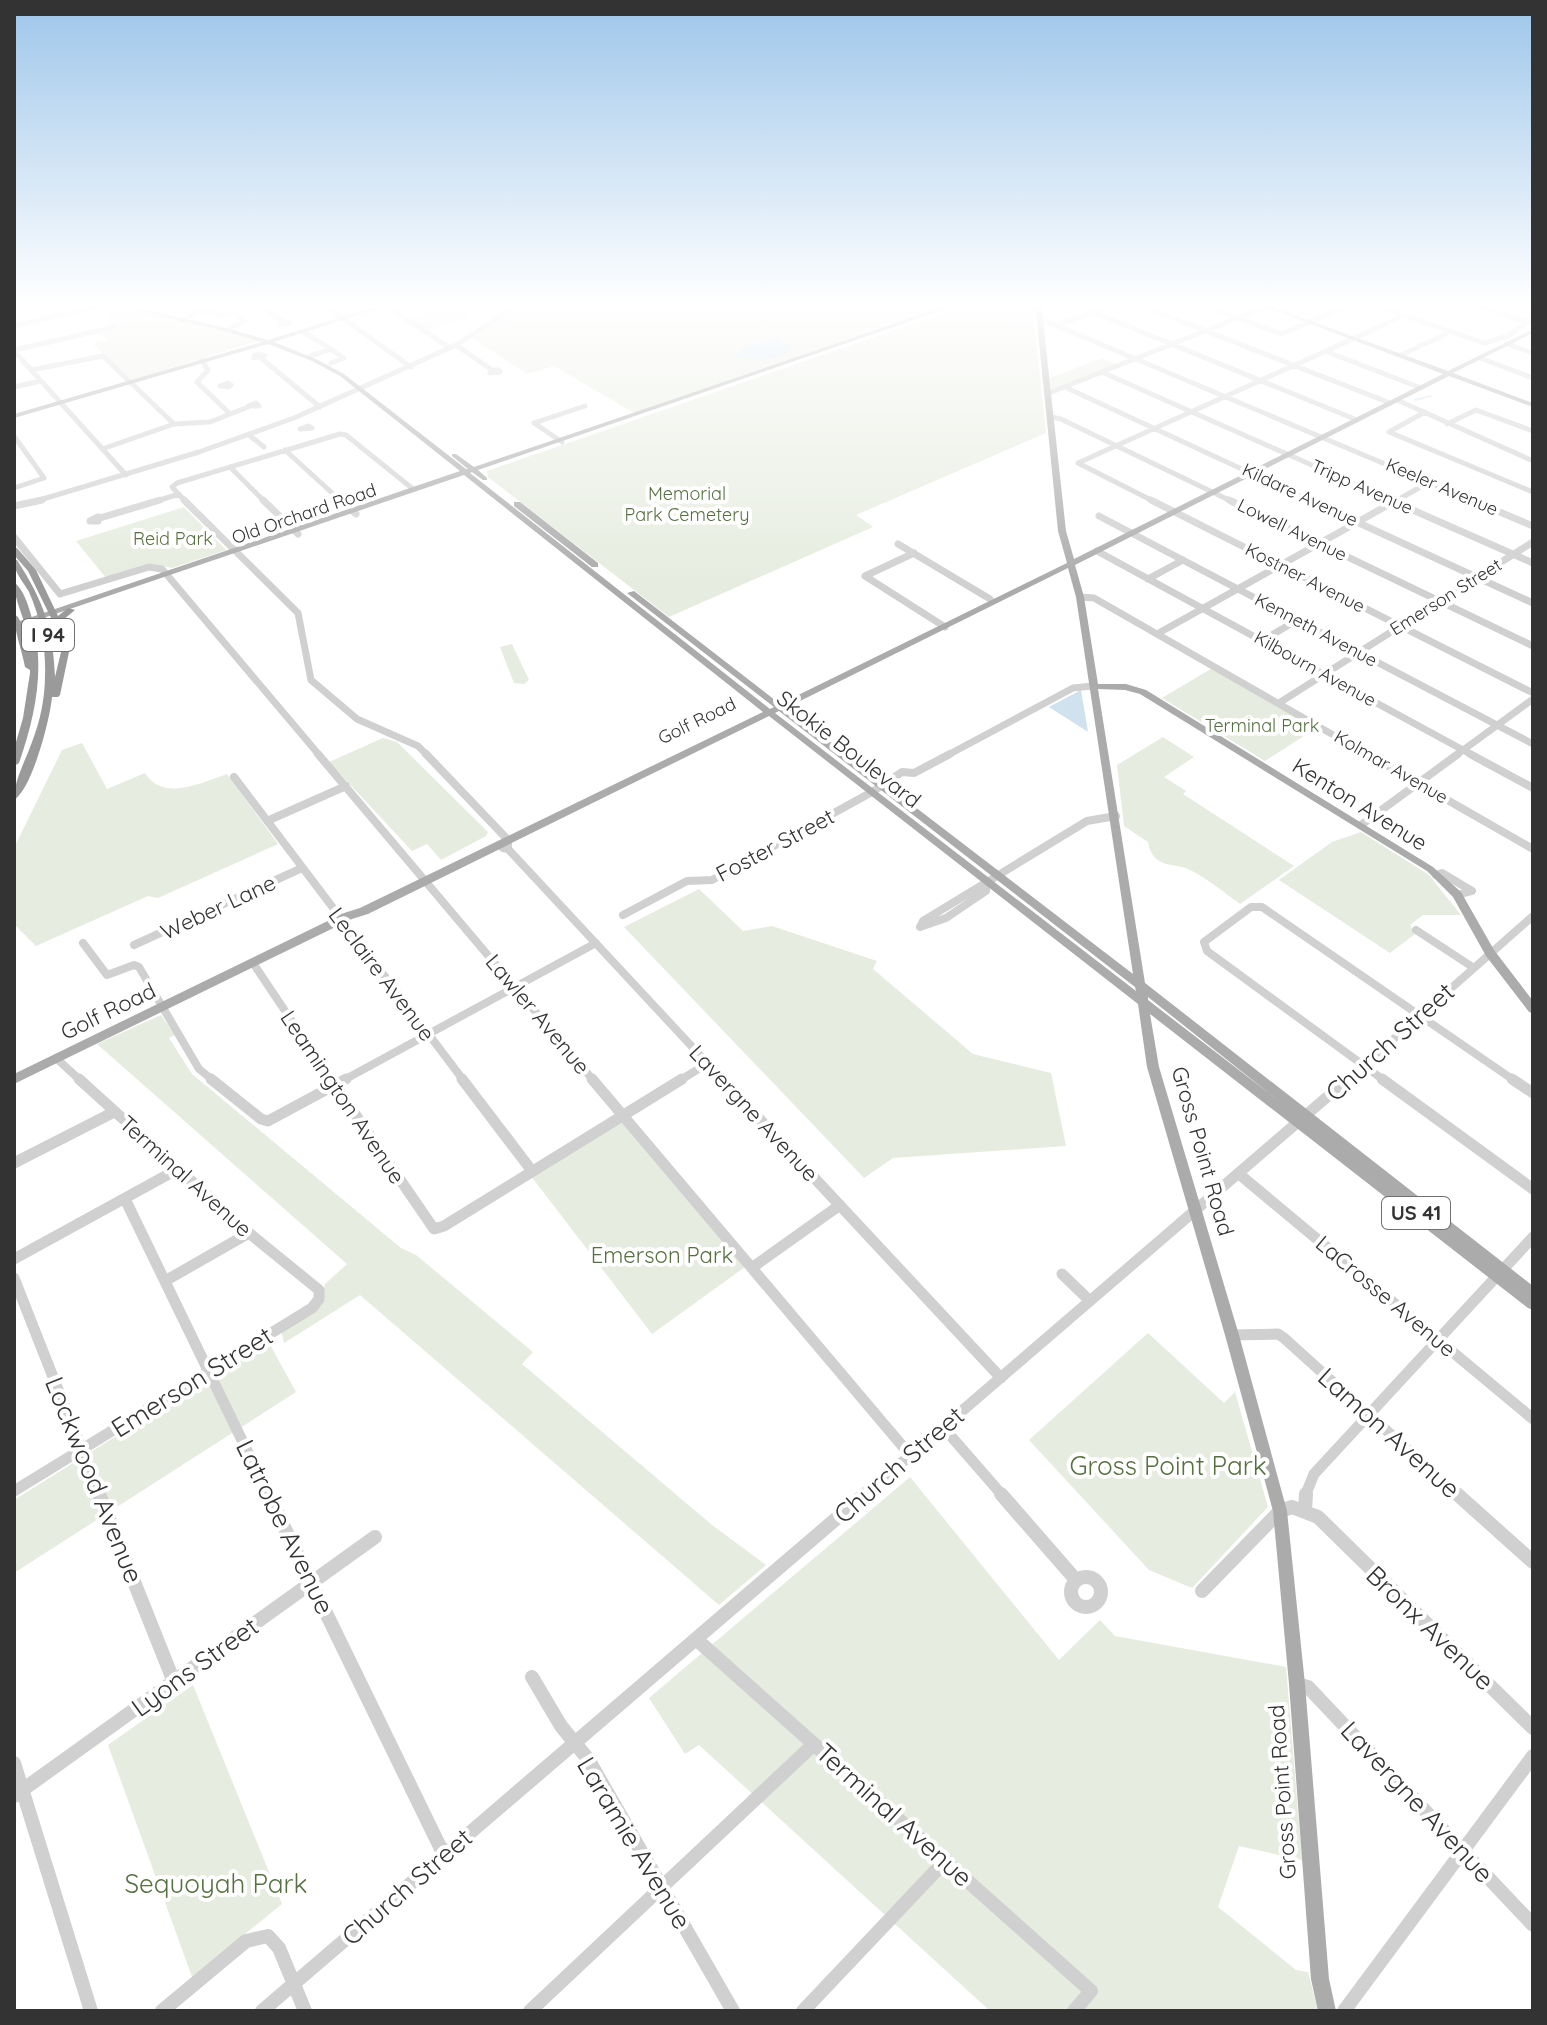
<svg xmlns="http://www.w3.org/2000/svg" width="1547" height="2025" font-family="Quicksand,sans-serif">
<rect width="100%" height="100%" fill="#fff"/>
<path fill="#e6ecdf" d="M527 302H958L634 413 554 366 527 374 472 338Z
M976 302H1032L1046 433 856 515 873 527 669 617 488 477 487 471Z
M454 306 472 318 426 331 408 319Z
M123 307 261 340 132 380 93 344 108 340 100 333 117 328 104 317Z
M1102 358 1120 365 1051 390 1050 378Z
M184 507 226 550 172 568 153 564 106 578 76 541Z
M512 644 529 680 524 684 514 683 500 647Z
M1214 667 1318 727 1265 761 1162 698Z
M1163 737 1194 757 1164 777 1186 791 1183 794 1294 866 1240 904C1225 893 1209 880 1192 871 1175 861 1153 871 1148 842L1124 826 1117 765Z
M383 738 397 742 488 832 486 836 441 860 427 844 412 851 329 762Z
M82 743 107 789 145 773C163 802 201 783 227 774L278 844 158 898 148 896 36 946 14 924V848L62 750Z
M1361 832 1429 875 1461 915H1423L1410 925 1415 934 1390 953 1279 880 1332 842Z
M699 889 743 931 772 926 877 961 873 969 973 1054 1051 1073 1066 1146 893 1158 864 1178 624 927Z
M161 1015 175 1035 169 1038 192 1074 401 1248 416 1255 533 1352 522 1364 712 1525 766 1565 719 1605 360 1295 284 1343 281 1330 320 1305 325 1284 347 1264 97 1044Z
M622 1121 745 1267 652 1334 531 1176Z
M1148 1333 1224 1403 1235 1392 1268 1507 1192 1588 1149 1570 1029 1440Z
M268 1341 296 1392 14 1573V1500Z
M910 1477 1059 1660 1100 1620 1115 1636 1286 1667 1302 1860 1239 1846 1218 1907 1296 1970 1308 1972 1318 2011H990L699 1745 685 1754 649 1698Z
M193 1685 282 1904 192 1977 108 1745Z"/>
<path fill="#cfe2ee" d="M779 336 782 338 779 341 789 344 792 349C777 362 751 360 733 357L744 348Z
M1081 690 1088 732 1049 707Z"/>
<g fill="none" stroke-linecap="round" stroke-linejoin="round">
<path stroke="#cfe2ee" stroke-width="2" d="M1415 400 1431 396"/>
<path stroke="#d0d0d0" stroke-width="5" d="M257 302 282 321
M320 302 411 367
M1069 302 1357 420
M1132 302 1390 403
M1195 302 1281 334 1355 303
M1366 302 1484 343 1508 336 1526 323
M1468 302 1533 324
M1515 302 1533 307
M420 304 426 305 415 306Z
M385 305 450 348
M14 307 37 302
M329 308 353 302
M203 309 209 310 199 311Z
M208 311 220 315 232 312 244 321 227 330
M1041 319 1475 502
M182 320 199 311
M282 321 289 323 280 324Z
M1060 324 1120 302
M14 326 117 302
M303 332 320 342
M323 344 344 358
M1507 344 1533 353
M456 345 492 370
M14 350 115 327
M14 351 126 475
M1325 351 1421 388
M259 354 265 356 254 358V356Z
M1401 355 1446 334
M310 356 331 349
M261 358 320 407
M1480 358 1533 378
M202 361 208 370 197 382 229 413
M331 363 344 358
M31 370 103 356 174 424
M494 370H499L500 372 490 373Z
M1104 373 1395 502
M228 383 231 385 229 387 220 386Z
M14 387 41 381
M1067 388 1313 502
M1049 393 1278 302
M1397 400 1533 461
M256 403 259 406H248Z
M1051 417 1061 419 1233 502
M534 423 585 406
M534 423 562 442
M1447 424 1476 410 1533 431
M308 426 312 428 300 429Z
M1389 432 1533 492
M1389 432 1425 412
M249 435 264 447
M14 436 44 478 14 488
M102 449 174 424 210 422 248 407
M285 450 342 502
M230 467 265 502
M33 502 199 452 294 418 456 345 524 302
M154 502 179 494
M186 502 172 487 177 483 340 434 346 435 413 489
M1155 502 1078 463 1399 318
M1394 502 1429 482"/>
<path stroke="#d0d0d0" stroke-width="7" d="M184 500 298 613 311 680 357 719 418 746 428 756
M263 500 298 534
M340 500 356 514
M1151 500 1533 693
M1229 500 1533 646
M1309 500 1533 603
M1390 500 1533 563
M1471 500 1533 526
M14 506 42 500
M1099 516 1533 744
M98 517V521H90Z
M100 518 160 500
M14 537 60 594 149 567 162 569 320 756
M898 544 990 599
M1097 551 1474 756
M865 576 945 627
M865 576 914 553
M1148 579 1183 560
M1080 597 1094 598 1370 756
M1157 634 1397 500
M1262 641 1297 620
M1279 703 1533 542
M946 756 1073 688 1093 686
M1455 756 1533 699"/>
<path stroke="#d0d0d0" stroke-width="8" d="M318 754 594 1081
M426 754 508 840V849
M1367 754 1533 849
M1470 754 1533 788
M234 777 464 1081
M267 821 346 786
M1361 825 1458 754
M503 848 508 849 724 1081
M1436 875 1442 873 1472 891 1457 895
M623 915 687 881 712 880 872 792 902 772 914 773 950 754
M920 927 923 921 1087 821 1116 816
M920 927 946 918 986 891V885
M1416 930 1474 968
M83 943 107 975 134 965 139 967 199 1069 214 1081
M134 945 302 868
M253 963 332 1081
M56 1058 81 1081
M342 1081 596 943
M679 1081 708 1063
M1346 1081 1533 916
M1385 1081 1207 951 1204 942 1251 907H1262L1515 1081"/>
<path stroke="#d0d0d0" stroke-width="11" d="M211 1079 261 1119 268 1121 346 1079
M331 1079 434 1229 444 1226 682 1079
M462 1079 532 1171
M592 1079 910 1455
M722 1079 1001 1378
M1382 1079 1533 1189
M1512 1079 1533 1093
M14 1163 114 1112
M1239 1174 1533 1419
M125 1199 269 1496
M14 1259 178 1169
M753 1267 840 1205
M1062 1274 1090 1301
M14 1278 100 1496
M165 1281 249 1233
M1232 1335 1278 1334 1284 1338 1459 1496
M943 1427 1003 1496
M14 1491 312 1308 319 1299V1290L249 1233 79 1079
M863 1496 1348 1079
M1305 1496 1314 1474 1533 1237"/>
<path stroke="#d0d0d0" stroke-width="14" d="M99 1494 174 1682
M268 1494 444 1855
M1001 1494 1076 1580
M1457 1494 1533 1562
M1305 1510 1306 1494
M1280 1511 1292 1507 1318 1517 1533 1728
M1071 1592a15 15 0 1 1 30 0a15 15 0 1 1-30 0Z
M1202 1591 1280 1511
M696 1639 1091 1991 1074 2011
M532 1677 561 1726 588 1759 733 2011
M1297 1684 1308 1687 1533 1925
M14 1763 91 2011
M14 1796 375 1537
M162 2011 246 1941 268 1936 279 1948 305 2011
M262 2011 865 1494
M530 2011 814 1744
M803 2011 945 1861
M1344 2011 1533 1756"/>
<path fill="#ababab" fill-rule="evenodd" d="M100 302H109L226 328 268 340 390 302H398L274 342 316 359 344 374 466 469H468L452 456V454H456L474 467 958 302H966L478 470 487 478V480H483L472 472 470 473 770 709 774 707 627 593 634 591 780 704 1067 563 1058 531 1035 302H1041L1066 531 1074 559 1443 374 1252 302H1259L1448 371 1533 329V333L1453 373 1533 403V407L1449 376 1075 565 1084 597 1098 684H1126L1146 690 1433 867 1461 892 1494 950 1533 1001V1013L1529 1012 1486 956 1453 897 1427 871 1140 694 1125 690 1098 689 1145 983 1533 1286V1310L1528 1308 1150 1014 1159 1067 1239 1335 1287 1511 1305 1684 1329 1979 1336 2011H1318L1311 1979 1289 1684 1273 1511 1225 1335 1147 1067 1138 1004 769 716 368 914 352 919 14 1084V1074L344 913 360 908 763 712 464 475 14 628V623L460 471 340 376 312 361 268 344 14 418V414L262 342 224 331ZM1068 568 1076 597 1133 974 786 708ZM779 711 1135 987 1136 991 775 713ZM1148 997 1279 1101 1148 1000Z
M514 502H520L598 563V567H592L514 506Z"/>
<path fill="#9a9a9a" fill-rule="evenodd" d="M14 548H17L36 570 58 616 68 608 75 610 63 620 69 652 60 695 58 697H52C50 720 32 789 14 800 14 780 25 762 32 742 40 722 45 698 45 676 46 647 41 619 29 592 23 581 14 573 14 560H17C44 602 53 628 55 677L61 652 57 630 28 571 14 555Z
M14 582C23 589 28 604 31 615 46 665 36 714 19 763L14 766V749L23 718 30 673V670L25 667C22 650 14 631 14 614L18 617 28 637C25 618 14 601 14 582Z"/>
</g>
<linearGradient id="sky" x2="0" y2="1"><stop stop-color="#9ec6ea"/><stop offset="0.52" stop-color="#fff"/><stop offset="1" stop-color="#fff" stop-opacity="0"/></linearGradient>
<rect width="1547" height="585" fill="url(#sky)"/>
<g text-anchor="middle" stroke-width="8" stroke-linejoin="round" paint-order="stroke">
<g font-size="18" fill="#333" stroke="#fff">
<text transform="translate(1362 487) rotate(24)" y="6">Tripp Avenue</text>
<text transform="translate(1442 487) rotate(23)" y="6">Keeler Avenue</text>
<text transform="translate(1300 495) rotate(25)" y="6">Kildare Avenue</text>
<text transform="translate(304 514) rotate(-19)" y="6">Old Orchard Road</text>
<text transform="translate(1292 530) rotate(26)" y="6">Lowell Avenue</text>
<text transform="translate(1305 578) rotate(27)" y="6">Kostner Avenue</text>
<text transform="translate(1446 597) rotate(-32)" y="6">Emerson Street</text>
<text transform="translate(1316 630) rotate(28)" y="6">Kenneth Avenue</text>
<text transform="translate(1315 669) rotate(29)" y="6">Kilbourn Avenue</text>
<text transform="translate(697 721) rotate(-26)" y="6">Golf Road</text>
<text transform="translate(1391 767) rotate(30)" y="6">Kolmar Avenue</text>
</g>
<g font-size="18" fill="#56703f" stroke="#fff">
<text x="687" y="500">Memorial<tspan x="687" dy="21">Park Cemetery</tspan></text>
<text x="173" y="545">Reid Park</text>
<text x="1262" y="732">Terminal Park</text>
</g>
<g fill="#fff" stroke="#707070" stroke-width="2">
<rect x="22" y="619" width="52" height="32" rx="6"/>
<rect x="1382" y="1197" width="68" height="32" rx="6"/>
</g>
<g font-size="20" font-weight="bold" fill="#333">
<text x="48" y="642">I 94</text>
<text x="1416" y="1220">US 41</text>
</g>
<g font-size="22" fill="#333" stroke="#fff">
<text transform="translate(849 749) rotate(38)" y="8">Skokie Boulevard</text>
<text transform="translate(1360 804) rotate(32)" y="8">Kenton Avenue</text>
<text transform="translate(775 845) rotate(-28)" y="8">Foster Street</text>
<text transform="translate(218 907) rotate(-25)" y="8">Weber Lane</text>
<text transform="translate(382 974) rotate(53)" y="8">Leclaire Avenue</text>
<text transform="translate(108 1011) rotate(-26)" y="8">Golf Road</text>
<text transform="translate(538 1014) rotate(50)" y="8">Lawler Avenue</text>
<text transform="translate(343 1097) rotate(56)" y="8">Leamington Avenue</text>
<text transform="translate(754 1113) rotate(47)" y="8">Lavergne Avenue</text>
<text transform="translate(1203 1151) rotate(74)" y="8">Gross Point Road</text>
<text transform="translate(186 1176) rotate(42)" y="8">Terminal Avenue</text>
<text transform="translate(1386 1296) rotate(40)" y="8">LaCrosse Avenue</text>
<text transform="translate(1282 1792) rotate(-94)" y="8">Gross Point Road</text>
</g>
<g font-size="22" fill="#56703f" stroke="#fff">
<text x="662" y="1263">Emerson Park</text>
</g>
<g font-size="26" fill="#333" stroke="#fff">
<text transform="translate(1390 1042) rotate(-42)" y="9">Church Street</text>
<text transform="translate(192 1382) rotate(-32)" y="9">Emerson Street</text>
<text transform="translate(1389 1433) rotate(42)" y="9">Lamon Avenue</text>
<text transform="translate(899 1465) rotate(-41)" y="9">Church Street</text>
<text transform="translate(94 1480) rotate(68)" y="9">Lockwood Avenue</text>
<text transform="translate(285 1527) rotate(64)" y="9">Latrobe Avenue</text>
<text transform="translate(1430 1628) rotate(44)" y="9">Bronx Avenue</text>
<text transform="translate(195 1667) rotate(-36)" y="9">Lyons Street</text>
<text transform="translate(1417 1802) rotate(47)" y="9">Lavergne Avenue</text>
<text transform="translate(894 1815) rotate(42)" y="9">Terminal Avenue</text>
<text transform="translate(634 1843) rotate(59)" y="9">Laramie Avenue</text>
<text transform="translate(407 1887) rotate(-41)" y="9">Church Street</text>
</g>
<g font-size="26" fill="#56703f" stroke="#fff">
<text x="1168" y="1475">Gross Point Park</text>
<text x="216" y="1893">Sequoyah Park</text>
</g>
</g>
<rect width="1547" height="2025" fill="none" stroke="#333333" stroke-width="32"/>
</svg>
